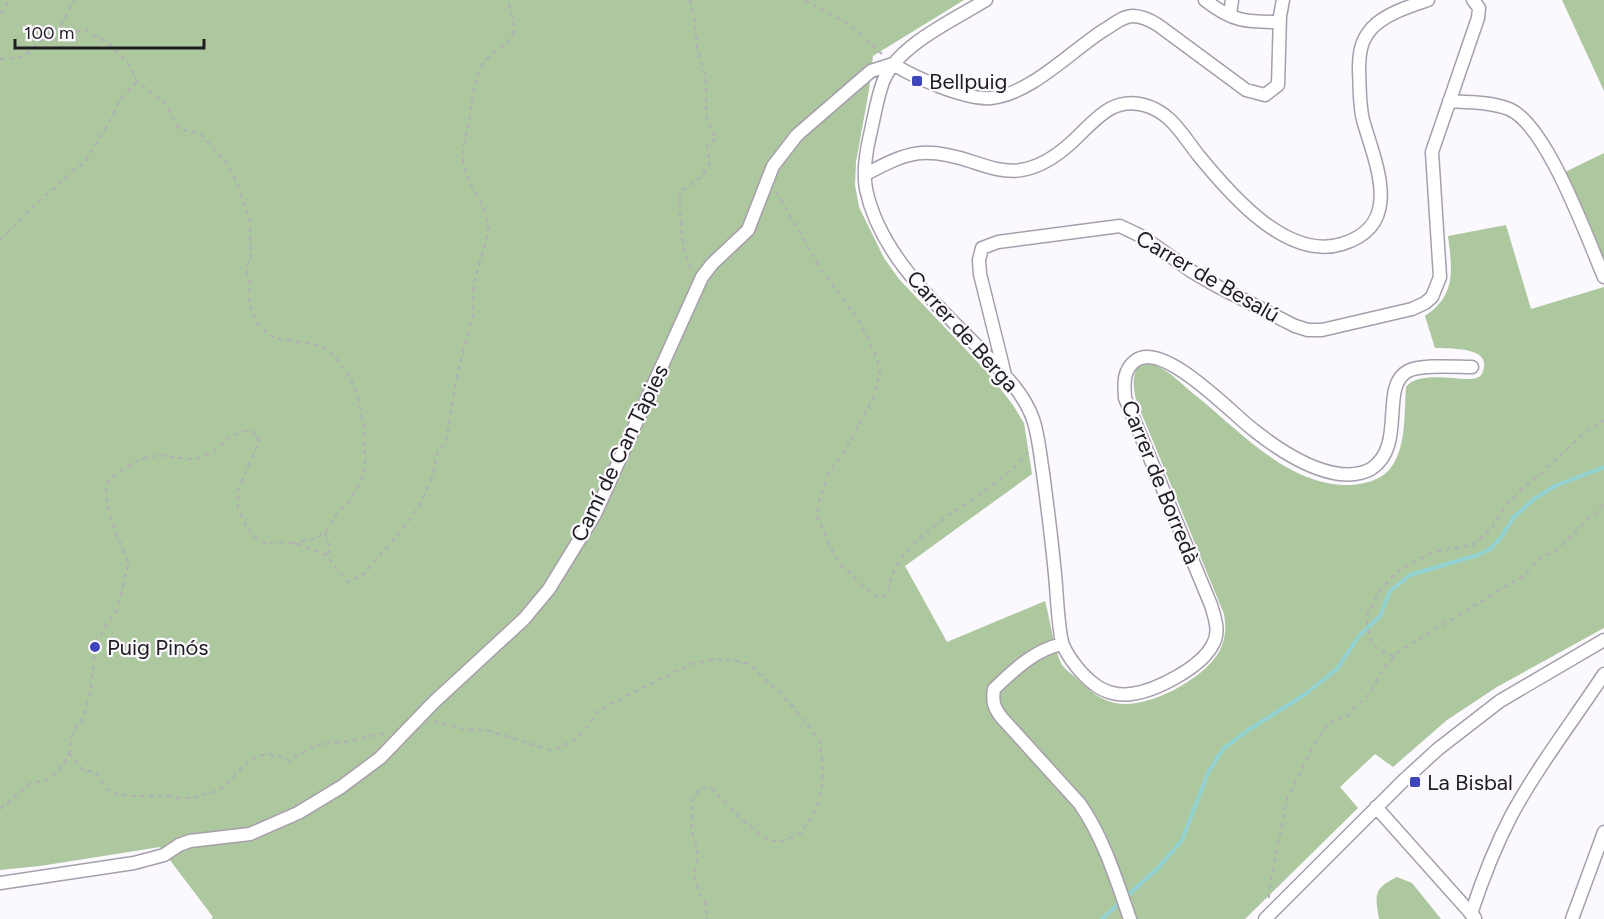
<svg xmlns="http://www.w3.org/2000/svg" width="1604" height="919" font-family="Figtree,sans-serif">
<rect width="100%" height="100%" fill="#fbf8fe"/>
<path fill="#adc79e" d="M0 0H964L873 56 869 90 856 162 855 185 859 207 884 258 899 279 988 373 1013 405 1024 423 1032 474 905 566 947 642 1045 601C1050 619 1053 645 1061 663 1064 669 1072 674 1077 679 1089 690 1098 699 1115 703 1147 710 1205 679 1220 650 1226 638 1226 627 1224 614L1136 400C1132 383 1130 357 1157 366 1169 371 1181 383 1190 391 1237 427 1286 487 1351 485 1364 484 1380 480 1389 470 1407 449 1404 413 1406 387 1418 371 1454 380 1472 379 1478 378 1481 377 1483 371 1492 346 1450 349 1435 348L1425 316C1457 295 1452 269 1448 236L1506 225 1531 309 1604 287V628L1497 687 1447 720 1393 767 1375 754 1340 787 1358 808 1245 919H211L213 917 160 847 40 866 0 870Z
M1562 0H1604V91Z
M1604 153V260L1563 173Z
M1397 877 1412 883 1441 919H1379C1375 894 1373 889 1397 877Z"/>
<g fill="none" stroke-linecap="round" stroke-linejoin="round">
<path stroke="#93d2d2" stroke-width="4" d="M1102 919 1158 868 1182 840 1208 773 1223 749 1247 731 1304 695 1337 669 1359 636 1380 616 1390 591 1410 575 1478 555 1490 549 1499 540 1514 517 1534 499 1555 486 1604 467"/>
<defs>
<path id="street" d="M986 0C954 20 897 45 883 82 877 98 874 118 870 135 866 152 863 172 866 189 880 256 938 306 983 352 1002 372 1024 393 1033 419 1039 437 1040 455 1043 473 1048 511 1053 548 1056 586 1057 600 1059 635 1063 645 1069 659 1082 675 1094 684 1104 692 1118 696 1131 694 1156 691 1202 667 1213 644 1220 632 1215 618 1211 605L1125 398C1124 384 1123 370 1135 361 1163 339 1233 415 1255 431 1279 450 1309 470 1340 474 1350 475 1362 474 1371 469 1407 446 1379 386 1408 371 1421 364 1456 367 1472 367
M1205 0C1233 22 1246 22 1280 22
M1230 15 1232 0
M893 64C915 78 966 100 991 98 1031 94 1071 51 1104 30 1113 25 1122 16 1133 16 1142 16 1150 20 1158 25L1246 90 1265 95 1278 85 1280 16 1283 0
M1449 101C1468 102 1491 102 1509 109 1547 125 1587 238 1604 277
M866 174C909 151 925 146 973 162 988 167 1005 173 1021 170 1040 167 1059 154 1072 142 1094 122 1111 96 1144 105 1171 112 1183 136 1199 156 1230 194 1287 261 1342 244 1405 225 1375 163 1363 120 1359 104 1360 87 1359 71 1359 55 1360 41 1372 28 1385 14 1410 6 1428 0
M1005 375 980 274 979 260 982 248 998 242 1120 226 1143 237 1191 271 1215 285 1295 326 1308 330H1322L1412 309 1425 303 1432 297 1440 277 1432 152 1478 18 1479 8 1473 0
M1062 644C1034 650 1014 670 994 689 992 702 994 708 1002 718L1080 804C1104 839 1116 879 1130 919
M1376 807 1475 918
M0 883 134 863 164 855 179 845 190 841 250 834 298 813 341 787 380 758 434 702 524 619 549 589 595 514 702 277 712 264 748 230 773 166 797 135 871 71 893 64
M1471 914C1482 880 1495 847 1511 816 1538 766 1573 721 1604 674
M1265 919 1403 781 1438 749 1500 701 1604 640
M1572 919 1604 832"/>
</defs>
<use href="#street" stroke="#a69fab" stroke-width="15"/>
<path stroke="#b2afb5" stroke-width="2" stroke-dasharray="4.5 4.5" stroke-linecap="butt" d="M690 0 695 21 697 48 706 77V115L716 139 707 146 710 163 701 177 680 192C679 217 681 248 692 272
M805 0 848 24 882 54
M0 13 10 0
M60 27 69 33 86 30 108 43 128 63 137 81 165 103 179 129 200 134 224 160 235 178 250 221 251 259 246 268 250 283 249 296 251 309 257 324 271 336 280 339 315 344 329 350 349 375 357 395 364 427 365 462 362 478 349 503 339 510 325 533 313 539 294 543
M0 59C6 58 14 59 20 57 32 54 44 33 60 27L74 0
M776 191 820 268 861 324 876 356 880 370 875 394 845 451 829 472 819 501 817 516 831 549 843 567 863 586 880 598 888 593C894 529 991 501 1028 452
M0 240 44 196 58 186 71 172 85 162 111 119 120 100 137 81
M325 533 330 549 326 555
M1394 656 1381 651 1372 644 1367 624 1368 612 1383 586 1399 570 1433 552 1473 545 1491 529 1504 508 1524 487 1543 472 1589 428 1604 421
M434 721 459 728 490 731 551 750 572 742 584 731 597 712 628 695 692 664 716 659 733 660 749 664 788 701 820 741 823 774 820 798 813 814 801 833 780 842 765 838 738 816 713 789 701 787 693 799 691 830 696 844 698 857 694 874 699 894 705 901 707 919
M69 753 78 766 86 771H94L107 789 116 794 132 796H167L180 798H193L214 792 227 785 243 766 255 757 266 754 280 756 289 761 314 745 343 742 386 733
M0 809 31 783 49 779 63 765 69 753 73 731 81 722 90 695 96 642 118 608 125 576 129 564C122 547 98 497 109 480 114 474 122 470 128 466 136 461 144 457 154 456 169 454 184 461 199 458 219 453 228 431 252 431L258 436 259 442 238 490V508L247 527 254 536 264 543 275 544 294 543 326 555 348 582 365 573 405 526 418 508 426 491 433 475 436 456 448 438V428L457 375 474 311C468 283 484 258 488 231 491 209 465 184 463 162 462 148 467 135 469 122 471 108 473 90 477 77 478 73 480 68 482 65 490 52 514 44 514 27 513 18 510 8 507 0
M1269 898V890L1287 799 1314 744 1329 722 1346 717 1369 694 1385 667 1398 652 1523 576 1537 561 1558 549 1604 504"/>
<use href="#street" stroke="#fff" stroke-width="12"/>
</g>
<g fill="#3f46bb" stroke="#fbf8fe" stroke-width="2">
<rect x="911" y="75" width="12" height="12" rx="3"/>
<circle cx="95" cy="647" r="6"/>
<rect x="1409" y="776" width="12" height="12" rx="3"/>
</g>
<g text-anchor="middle" stroke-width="4.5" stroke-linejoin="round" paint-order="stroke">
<g font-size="22" fill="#201d22" stroke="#fbf8fe" text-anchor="start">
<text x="929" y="89">Bellpuig</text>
<text x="107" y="655">Puig Pinós</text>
<text x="1427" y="790">La Bisbal</text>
</g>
<g font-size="22" fill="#201d22" stroke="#fbf8fe">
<text transform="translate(1208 276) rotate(30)" y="8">Carrer de Besalú</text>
<text transform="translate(963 331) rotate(48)" y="8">Carrer de Berga</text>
<text transform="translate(619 453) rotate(-64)" y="8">Camí de Can Tàpies</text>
<text transform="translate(1161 482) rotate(68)" y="8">Carrer de Borredà</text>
</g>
</g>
<path d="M15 39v9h189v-9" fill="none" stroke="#201d22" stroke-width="3"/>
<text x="24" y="39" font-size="18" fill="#201d22" stroke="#fbf8fe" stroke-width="4.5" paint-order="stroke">100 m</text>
</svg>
